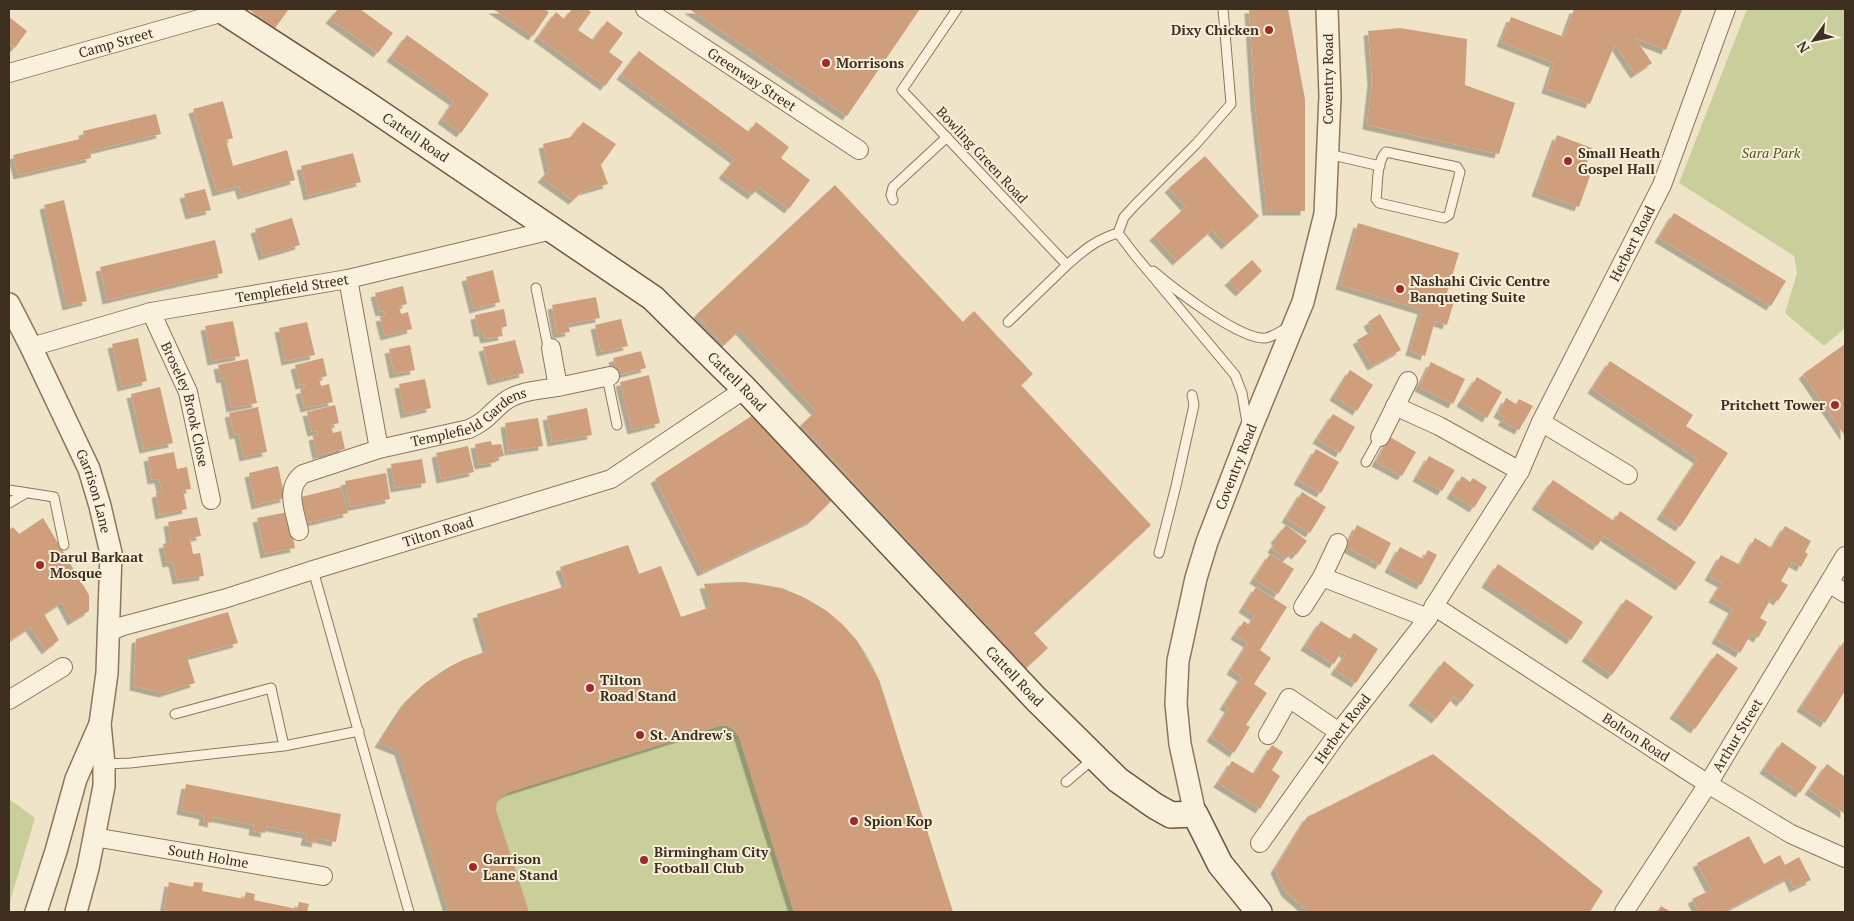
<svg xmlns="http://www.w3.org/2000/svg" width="1854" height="921" font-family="'PT Serif',serif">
<defs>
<filter id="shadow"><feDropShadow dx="-4.5" dy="4.5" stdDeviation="0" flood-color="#0004"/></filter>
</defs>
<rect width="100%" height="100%" fill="#f0e4c8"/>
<path fill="#c9cf9b" d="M1747 9H1845V328L1824 346 1785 313 1797 273 1794 256 1679 183Z
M628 545 639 574 661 566 681 617 711 607 704 584C723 582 742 581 761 584 815 593 860 629 879 680 889 706 896 734 904 760 920 811 937 862 953 912H449L399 751 379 743C405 695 435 667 488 651L477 614 567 586 561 567Z
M9 799 35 818 9 905Z"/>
<path fill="#cf9f7d" filter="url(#shadow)" d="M248 9H289L275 28Z
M338 9H360L393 33 378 53 330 19Z
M493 9H544L549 12 533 36Z
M572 9H587L591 12 578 30 593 40 607 21 623 33 609 52 623 62 605 86 538 37 556 12 564 19Z
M689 9H920L847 116Z
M1249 9H1288L1305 99V211H1267L1255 104Z
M1574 9H1679L1682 10 1666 50 1635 38 1652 63 1635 74 1615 44 1590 104 1546 89 1554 63 1501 42 1511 17 1564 37Z
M9 17 27 31 15 48 9 43Z
M1400 28 1467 39 1465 85 1515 103 1499 154 1367 125 1372 81 1368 31Z
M407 35 489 94 461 133 442 119 454 101 391 57Z
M639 51 749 132 756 122 789 147 781 158 810 180 789 209 759 187 752 195 723 174 735 159 621 75Z
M223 101 233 138 226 140 233 166 287 150 295 180 242 195 239 186 217 192 193 109Z
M156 114 161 134 90 151 91 158 18 175 13 155 84 138 83 131Z
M583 122 616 144 601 165 608 184 583 191 573 200 542 178 549 170 543 144 571 137Z
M1557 135 1592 148 1583 173 1590 176 1579 207 1536 192Z
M353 153 361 182 308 196 301 166Z
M1205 156 1259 216 1226 245 1212 230 1177 261 1154 236 1186 207 1169 188Z
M835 185 963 322 974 311 1033 374 1021 385 1151 525 1034 633 1048 648 1026 668 801 425 816 411 740 330 724 345 696 315Z
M205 189 211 210 190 215 184 194Z
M64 200 87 301 67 306 44 205Z
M1674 213 1786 281 1771 306 1659 238Z
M292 218 300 245 263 256 255 229Z
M1358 223 1459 253 1447 293 1456 295 1447 325 1435 321 1425 356 1410 351 1422 310 1340 285Z
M215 240 223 273 107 300 100 267Z
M1252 260 1262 271 1240 292 1229 281Z
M493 270 500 302 474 309 466 277Z
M403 286 407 304 399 306 401 314 408 312 412 329 385 336 380 317 386 316 384 311 380 312 375 293Z
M596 297 600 318 568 324 570 332 557 334 552 305Z
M504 309 507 326 501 328 503 336 485 339 483 332H478L475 315Z
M1380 314 1401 350 1372 366 1357 340 1373 331 1368 322Z
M621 319 628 346 601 352 595 325Z
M233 321 240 356 212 361 205 326Z
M307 322 315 355 286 361 279 328Z
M138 338 147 381 122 387 112 344Z
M515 340 524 373 492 381 483 347Z
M1845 344V436L1803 374Z
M410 345 415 370 394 374 389 349Z
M641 351 646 368 618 375 613 358Z
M323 358 327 376 319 378 321 386 329 384 333 402 305 408 300 390 306 388 305 384 300 385 295 365Z
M248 359 257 403 231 408 225 378 221 379 218 365Z
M1610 361 1693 415 1686 426 1728 453 1680 527 1661 515 1698 459 1592 389Z
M1431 362 1465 379 1453 404 1419 387Z
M1350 370 1373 385 1357 411 1334 396Z
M649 375 660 423 632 430 620 382Z
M1477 377 1502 392 1487 418 1461 402Z
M425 379 431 408 405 414 399 384Z
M160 387 173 443 144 449 131 394Z
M1506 398 1516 404 1519 399 1533 406 1519 430 1502 421 1505 417 1498 413Z
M335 405 339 423 331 425 333 433 341 431 345 449 317 455 313 436 318 435 317 431 312 432 307 412Z
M258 407 267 452 244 457 239 434 234 435 229 413Z
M587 408 592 435 552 442 547 416Z
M1333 414 1355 427 1340 453 1317 439Z
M753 415 834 498 812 520 702 572 655 479Z
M538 418 543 446 509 451 505 423Z
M1390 437 1416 452 1402 476 1376 462Z
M491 441 492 445 501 444 504 456 495 458 496 462 479 465 475 444Z
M468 446 474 472 441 479 436 453Z
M1316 449 1339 462 1321 493 1298 480Z
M174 452 177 469 187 467 191 489 183 490 187 509 160 515 156 493 162 492 159 479 152 480 148 457Z
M1429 456 1455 470 1442 491 1417 477Z
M422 459 426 483 395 488 391 464Z
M278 466 285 498 256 505 249 473Z
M386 473 390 499 350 507 345 481Z
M1462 476 1470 482 1473 478 1487 487 1474 508 1451 494Z
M1553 480 1614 521 1620 511 1696 562 1680 586 1604 536 1597 546 1536 505Z
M341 487 348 513 308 523 301 497Z
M1302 492 1326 507 1310 533 1286 518Z
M288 512 295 548 265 554 257 518Z
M197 517 201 536 190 538 193 554 200 553 204 576 177 580 173 562 167 563 163 544 171 542 168 522Z
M43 518 89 595V611L72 621 62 602 44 614 59 640 46 650 30 627 9 641V530L13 527 19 534Z
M1286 525 1307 541 1296 555 1292 552 1286 559 1272 548 1277 541 1275 539Z
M1357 525 1391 543 1380 565 1346 547Z
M1785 526 1811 541 1805 552 1808 554 1801 567 1792 562 1781 581 1788 585 1778 601 1772 597 1760 618 1767 622 1758 638 1751 634 1740 653 1716 639 1733 609 1713 598 1722 583 1709 576 1721 555 1740 565 1755 538 1772 548Z
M628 545 639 574 661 566 681 617 711 607 704 584 743 582 782 588 805 598 827 611 843 625 858 642 879 680 953 912H794L739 736 734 730 728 726H719L509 792 501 797 497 802 496 810 529 912H449L399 751 379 743 406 701 424 684 449 667 463 660 488 651 477 614 567 586 560 567Z
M1400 547 1423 559 1428 550 1437 555 1421 585 1389 568Z
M1270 554 1294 569 1278 594 1254 579Z
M1498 564 1583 622 1571 640 1486 583Z
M1256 587 1287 607 1260 650 1271 658 1254 684 1267 693 1246 725 1250 727 1234 753 1211 737 1229 708 1224 705 1242 677 1231 670 1248 643 1235 635 1244 621 1249 625 1255 616 1243 608Z
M1626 599 1653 617 1612 675 1586 657Z
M228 612 238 643 187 657 195 683 163 693 134 686 136 639Z
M1321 621 1350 639 1354 633 1378 649 1356 683 1335 670 1346 654 1342 651 1334 664 1305 646Z
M1845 640V691L1825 723 1801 707Z
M1717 653 1738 668 1695 729 1674 714Z
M1444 661 1474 685 1461 702 1454 696 1436 719 1413 701Z
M1782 742 1817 767 1800 793 1764 769Z
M1272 745 1283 752 1272 770 1280 776 1260 809 1218 783 1232 761 1254 774Z
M1433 754 1603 891 1590 912H1309L1286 892 1275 869 1307 817Z
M1827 764 1845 777V814L1809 790Z
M186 784 341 814 336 842 317 838 316 843 305 841 307 834 266 826 265 833 253 831 254 825 213 817 212 823 203 821 204 815 181 810Z
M1749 836 1764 864 1780 855 1785 865 1799 857 1811 880 1794 888 1789 877 1723 912H1699L1692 899 1711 890 1697 863Z
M169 882 193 887 194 882 203 883 202 891 244 899 246 892 255 894 254 900 297 909 299 902 309 904 307 912H177L164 910Z
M1661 906 1671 912H1657Z"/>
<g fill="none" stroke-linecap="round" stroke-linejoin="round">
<defs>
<path id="service" d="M957 9 902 90 1067 265C1084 250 1097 239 1118 233L1134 254 1235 375 1242 393 1247 423
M1386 152 1457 167 1460 172 1449 215 1444 218 1379 203 1376 199C1378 186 1376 162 1386 152Z
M1328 154 1380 166
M893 200 891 195 893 187 947 137
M1118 233 1124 217 1135 205 1196 144 1231 104 1223 9
M1153 271C1173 288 1241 341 1266 338 1274 336 1281 331 1287 328
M536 288 547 342 551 348
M1008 322 1067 265
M607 377 617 425
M1366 462 1380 437
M9 490 54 497 64 545
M9 503 26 493
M1159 553 1176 486 1194 405 1192 395
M313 570 409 912
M175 714 271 688 284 746
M105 764 130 763 284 746 359 731
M1066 782 1093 759"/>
<g id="minor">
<path id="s1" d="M645 9 859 150"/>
<path id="s2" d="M9 73 224 12 227 9"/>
<path d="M348 279 379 449"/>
<path id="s3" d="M151 312 188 392 211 500"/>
<path id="s4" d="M31 347 151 312 348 279 552 230"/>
<path d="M551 348 558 387 610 376"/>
<path d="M1395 406 1439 426 1520 471"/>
<path d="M1541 422 1628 475"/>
<path d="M1380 437 1408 381"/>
<path id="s5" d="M299 531C295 511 284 488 303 474L379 449 469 429C488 420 490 413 504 402 517 391 541 390 558 387"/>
<path d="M1322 577 1338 543"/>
<path d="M1829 583 1845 593"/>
<path id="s6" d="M1434 606 1708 784 1791 834 1845 858"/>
<path d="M1303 607 1322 577 1428 618"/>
<path id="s7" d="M109 632 123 626 227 598 313 570 611 479 745 389"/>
<path d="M9 700 63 667"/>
<path d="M1268 735 1289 698 1339 732"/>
<path id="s8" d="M94 837 323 876"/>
<path id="s9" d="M1260 843 1339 732 1428 618 1434 606 1520 471 1541 422 1662 185 1726 9"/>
<path id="s10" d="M1624 912 1708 784 1845 556"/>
</g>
<g id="tertiary">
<path id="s11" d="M9 304 31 347 89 469 100 506 111 553 107 673 100 724 104 764V786L88 868 76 912"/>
<path id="s12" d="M1195 814 1180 744 1176 704 1178 661 1196 578 1207 542 1249 433 1303 302 1325 214 1330 96 1327 9"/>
<path d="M36 912 56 851 76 779 100 724"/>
</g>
<g id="secondary">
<path id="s13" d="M220 9 362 101 653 298 745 389 1036 699 1118 780 1155 806 1171 815 1195 814 1220 864 1259 912"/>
</g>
</defs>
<use href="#service" stroke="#8d765c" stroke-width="11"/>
<use href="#minor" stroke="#8d765c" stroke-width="20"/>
<use href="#tertiary" stroke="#8d765c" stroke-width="24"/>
<use href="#secondary" stroke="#6f573f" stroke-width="28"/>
<use href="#service" stroke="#faf1dc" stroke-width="9"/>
<use href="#minor" stroke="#faf1dc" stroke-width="18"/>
<use href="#tertiary" stroke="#faf1dc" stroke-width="21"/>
<use href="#secondary" stroke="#faf1dc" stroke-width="25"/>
</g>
<g fill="#9e2a2b" stroke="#f7eed8" stroke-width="2">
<circle cx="1269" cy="30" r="5"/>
<circle cx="826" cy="63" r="5"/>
<circle cx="1568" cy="161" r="5"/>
<circle cx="1400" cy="289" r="5"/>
<circle cx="1835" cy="405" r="5"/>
<circle cx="40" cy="565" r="5"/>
<circle cx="590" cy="688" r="5"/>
<circle cx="640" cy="735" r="5"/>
<circle cx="854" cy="821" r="5"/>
<circle cx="644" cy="860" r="5"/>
<circle cx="473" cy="867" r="5"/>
</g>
<g text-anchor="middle" stroke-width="4" stroke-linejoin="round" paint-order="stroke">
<g font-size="14" font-weight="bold" fill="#3d2e20" stroke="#f7eed8" text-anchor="start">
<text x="1259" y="35" text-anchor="end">Dixy Chicken</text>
<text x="836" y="68">Morrisons</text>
<text x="1578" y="158">Small Heath<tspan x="1578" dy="16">Gospel Hall</tspan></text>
<text x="1410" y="286">Nashahi Civic Centre<tspan x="1410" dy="16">Banqueting Suite</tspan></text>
<text x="1825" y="410" text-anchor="end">Pritchett Tower</text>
<text x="50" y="562">Darul Barkaat<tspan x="50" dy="16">Mosque</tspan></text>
<text x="600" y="685">Tilton<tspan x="600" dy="16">Road Stand</tspan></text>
<text x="650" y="740">St. Andrew's</text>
<text x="864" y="826">Spion Kop</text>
<text x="654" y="857">Birmingham City<tspan x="654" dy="16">Football Club</tspan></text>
<text x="483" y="864">Garrison<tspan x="483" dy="16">Lane Stand</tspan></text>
</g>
<g font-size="14" fill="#3d2e20" stroke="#f7eed8">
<text dy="5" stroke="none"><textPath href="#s2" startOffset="111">Camp Street</textPath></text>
<text dy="5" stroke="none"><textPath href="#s1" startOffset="128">Greenway Street</textPath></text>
<text transform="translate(1328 79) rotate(-90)" y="5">Coventry Road</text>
<text dy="5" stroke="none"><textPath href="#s13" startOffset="234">Cattell Road</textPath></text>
<text transform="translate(982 155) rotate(47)" y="5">Bowling Green Road</text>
<text dy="5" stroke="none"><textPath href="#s9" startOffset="708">Herbert Road</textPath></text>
<text dy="5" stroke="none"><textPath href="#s4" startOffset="268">Templefield Street</textPath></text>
<text dy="5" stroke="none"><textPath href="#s13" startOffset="639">Cattell Road</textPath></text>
<text dy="5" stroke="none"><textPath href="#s3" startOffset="99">Broseley Brook Close</textPath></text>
<text dy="5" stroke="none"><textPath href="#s5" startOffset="238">Templefield Gardens</textPath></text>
<text dy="5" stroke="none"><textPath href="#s12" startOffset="358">Coventry Road</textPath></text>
<text dy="5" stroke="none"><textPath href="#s11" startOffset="206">Garrison Lane</textPath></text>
<text dy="5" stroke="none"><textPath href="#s7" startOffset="344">Tilton Road</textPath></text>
<text dy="5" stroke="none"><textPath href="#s13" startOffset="1044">Cattell Road</textPath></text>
<text dy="5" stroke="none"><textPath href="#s9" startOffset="141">Herbert Road</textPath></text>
<text dy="5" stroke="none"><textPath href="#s10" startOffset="210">Arthur Street</textPath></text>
<text dy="5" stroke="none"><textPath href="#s6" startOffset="241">Bolton Road</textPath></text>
<text dy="5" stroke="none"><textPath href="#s8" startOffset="116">South Holme</textPath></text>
</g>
<g font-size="14" font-style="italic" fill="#4d5a26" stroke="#f7eed8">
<text x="1771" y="158">Sara Park</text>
</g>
</g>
<rect width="1854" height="921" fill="none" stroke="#3d2e20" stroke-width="20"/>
<g transform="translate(1814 40) rotate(237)" stroke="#f7eed8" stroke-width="4" paint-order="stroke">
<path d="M0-4L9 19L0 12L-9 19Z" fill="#3d2e20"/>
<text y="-8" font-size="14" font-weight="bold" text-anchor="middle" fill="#3d2e20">N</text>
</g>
</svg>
